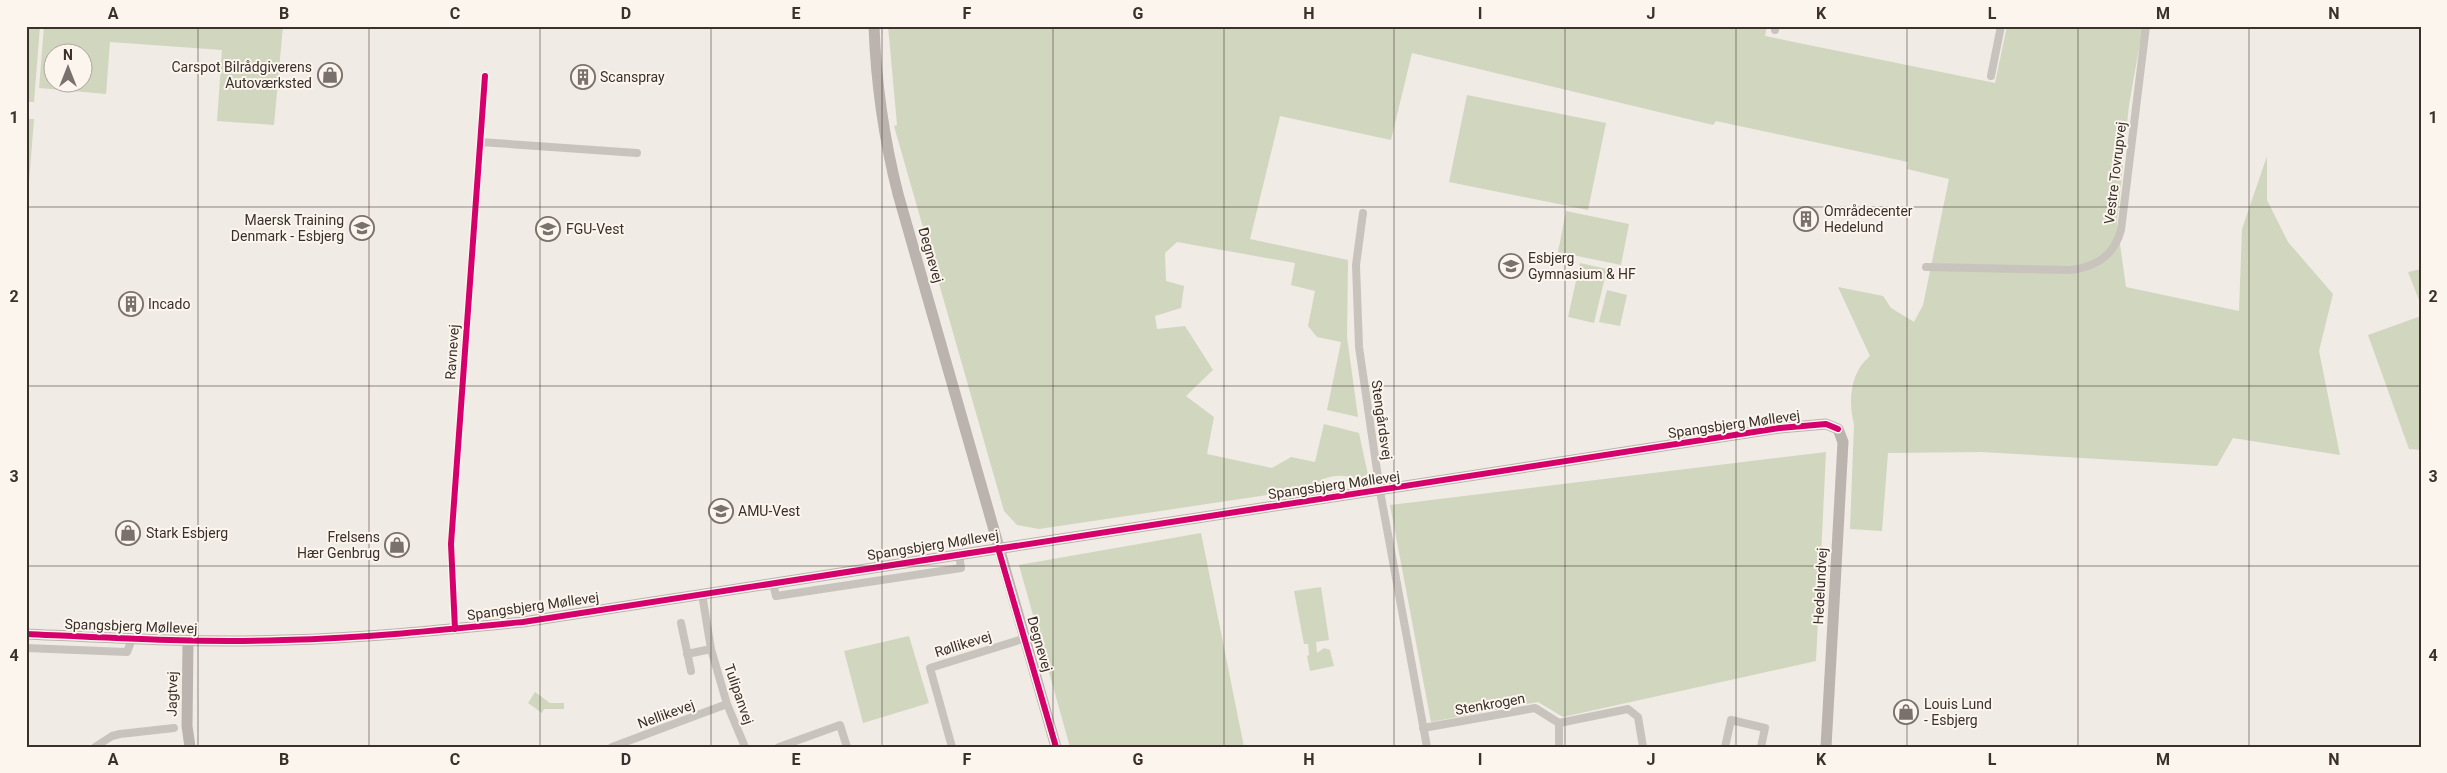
<svg xmlns="http://www.w3.org/2000/svg" width="2447" height="773" font-family="Roboto,sans-serif">
<rect width="100%" height="100%" fill="#f0ebe5"/>
<path fill="#d1d6bf" fill-rule="evenodd" d="M29 26H40L34 102H26Z
M44 26H283L274 125 217 121 222 50 110 42 106 94 39 88ZM52 52H82V82H52Z
M888 26H1767L1765 36 1995 83 2007 26H2143L2129 105 2117 223 2126 287 2239 311 2242 229 2267 156V200L2288 242 2333 294 2319 351 2340 455 2233 438 2217 466 1982 452 1888 453 1882 531 1850 529 1854 424C1848 402 1850 372 1870 356L1838 287 1883 296 1891 308 1914 322 1923 305 1949 179 1907 169 1908 162 1716 121 1713 125 1412 53 1391 140 1280 116 1250 239 1348 260 1347 337 1358 417 1327 410 1341 342 1317 337 1308 326 1315 291 1291 285 1295 263 1177 242 1165 253 1166 281 1184 286 1181 308 1155 316 1157 329 1185 326 1213 370 1186 396 1214 417 1207 454 1272 468 1291 457 1315 462 1324 424 1359 433 1368 475 1362 480C1336 473 1329 474 1308 489L1039 529 1017 525 1004 511 894 126 897 125Z
M1467 95 1606 123 1588 210 1449 182Z
M26 119H34L26 220Z
M1566 211 1629 224 1621 265 1558 252Z
M1580 263 1607 269 1594 323 1568 317Z
M2421 269V305L2408 272Z
M1607 290 1627 295 1620 326 1599 322Z
M2421 316V450L2409 449 2368 335Z
M1826 452 1816 661 1563 717 1538 702 1431 722 1390 505Z
M1201 533 1244 747H1070L1019 565Z
M1321 587 1329 640 1316 642 1317 653 1324 648 1330 650 1334 666 1310 671 1307 656 1309 655 1308 644H1304L1294 591Z
M909 636 929 703 863 723 844 651Z
M535 692 550 703H564V709H544L542 713 528 703Z"/>
<g fill="none" stroke-linecap="round" stroke-linejoin="round">
<path stroke="#c9c3be" stroke-width="8" d="M1775 30V26
M1991 76 2001 26
M480 142 637 153
M1363 213 1356 265 1359 347 1380 491 1427 747
M1926 267 2070 270C2096 267 2114 256 2121 230L2146 26
M773 583 776 596 961 568 959 554
M702 594 711 649 727 704 745 747
M681 623 691 671
M455 629 451 544 485 76
M26 648 127 652 132 639
M687 654 711 649
M1559 723V747
M1423 728 1535 708 1559 723 1628 709 1638 717 1643 747
M95 747 112 736 120 734 174 728
M612 747 727 704
M779 747 840 725 847 747
M952 747 930 668 1026 638
M1725 747 1731 720 1765 728 1761 747"/>
<path stroke="#bab3ae" stroke-width="11" d="M874 26C876 83 884 139 898 194L1056 747
M26 634C112 638 198 643 284 640 364 638 443 630 523 622L1780 428 1826 424 1838 429 1843 442 1826 747
M188 641 187 726 190 747"/>
<defs>
<path id="cycleway" d="M998 548 1056 747
M455 629 451 544 485 76
M26 634C112 638 198 643 284 640 364 638 443 630 523 622L1780 428 1826 424 1838 429"/>
</defs>
<use href="#cycleway" stroke="#fbf5ee" stroke-width="9"/>
<use href="#cycleway" stroke="#d6006c" stroke-width="6"/>
</g>
<path fill="none" stroke="#3b302b" stroke-width="1" stroke-opacity="0.55" d="M198 26V747M369 26V747M540 26V747M711 26V747M882 26V747M1053 26V747M1224 26V747M1394 26V747M1565 26V747M1736 26V747M1907 26V747M2078 26V747M2249 26V747M26 207H2421M26 386H2421M26 566H2421"/>
<defs>
<symbol id="shop-ring" viewBox="-11 -11 22 22"><circle r="9.5" fill="#fbf5ee" stroke="#7a716c" stroke-width="1.5"/><path d="M-5-2.5h2.3a2.7 3.5 0 0 1 5.4 0H5L5.5 6h-11ZM-1.5-2.5h3a1.5 2.3 0 0 0-3 0Z" fill="#7a716c"/></symbol>
<symbol id="building-ring" viewBox="-11 -11 22 22"><circle r="9.5" fill="#fbf5ee" stroke="#7a716c" stroke-width="1.5"/><path d="M-4-6H4V6H1V3H-1V6H-4ZM-2.5-4.3h1.7v1.8h-1.7ZM.8-4.3h1.7v1.8H.8ZM-2.5-1h1.7V.8h-1.7ZM.8-1h1.7V.8H.8Z" fill="#7a716c"/></symbol>
<symbol id="school-ring" viewBox="-11 -11 22 22"><circle r="9.5" fill="#fbf5ee" stroke="#7a716c" stroke-width="1.5"/><path d="M0-5L7-2L0 1L-7-2ZM-4 1L0 2.5L4 1V4Q0 6-4 4Z" fill="#7a716c"/></symbol>
</defs>
<g fill-rule="evenodd">
<use href="#shop-ring" x="316" y="61" width="28" height="28"/>
<use href="#building-ring" x="569" y="63" width="28" height="28"/>
<use href="#building-ring" x="1792" y="205" width="28" height="28"/>
<use href="#school-ring" x="348" y="214" width="28" height="28"/>
<use href="#school-ring" x="534" y="215" width="28" height="28"/>
<use href="#school-ring" x="1497" y="252" width="28" height="28"/>
<use href="#building-ring" x="117" y="290" width="28" height="28"/>
<use href="#school-ring" x="707" y="497" width="28" height="28"/>
<use href="#shop-ring" x="114" y="519" width="28" height="28"/>
<use href="#shop-ring" x="383" y="531" width="28" height="28"/>
<use href="#shop-ring" x="1892" y="698" width="28" height="28"/>
</g>
<g text-anchor="middle" stroke-width="4" stroke-linejoin="round" paint-order="stroke">
<g font-size="14" fill="#3b302b" stroke="#fbf5ee" text-anchor="start">
<text x="312" y="72" text-anchor="end">Carspot Bilrådgiverens<tspan x="312" dy="16">Autoværksted</tspan></text>
<text x="600" y="82">Scanspray</text>
<text x="1824" y="216">Områdecenter<tspan x="1824" dy="16">Hedelund</tspan></text>
<text x="344" y="225" text-anchor="end">Maersk Training<tspan x="344" dy="16">Denmark - Esbjerg</tspan></text>
<text x="566" y="234">FGU-Vest</text>
<text x="1528" y="263">Esbjerg<tspan x="1528" dy="16">Gymnasium &amp; HF</tspan></text>
<text x="148" y="309">Incado</text>
<text x="738" y="516">AMU-Vest</text>
<text x="146" y="538">Stark Esbjerg</text>
<text x="380" y="542" text-anchor="end">Frelsens<tspan x="380" dy="16">Hær Genbrug</tspan></text>
<text x="1924" y="709">Louis Lund<tspan x="1924" dy="16">- Esbjerg</tspan></text>
</g>
<g font-size="14" fill="#3b302b" stroke="#fbf5ee">
<text transform="translate(2115 173) rotate(-83)" y="5">Vestre Tovrupvej</text>
<text transform="translate(931 255) rotate(74)" y="5">Degnevej</text>
<text transform="translate(452 352) rotate(-86)" y="5">Ravnevej</text>
<text transform="translate(1382 420) rotate(82)" y="5">Stengårdsvej</text>
<text transform="translate(1734 424) rotate(-8)" y="5">Spangsbjerg Møllevej</text>
<text transform="translate(1334 485) rotate(-8)" y="5">Spangsbjerg Møllevej</text>
<text transform="translate(933 545) rotate(-9)" y="5">Spangsbjerg Møllevej</text>
<text transform="translate(1820 586) rotate(-87)" y="5">Hedelundvej</text>
<text transform="translate(533 606) rotate(-8)" y="5">Spangsbjerg Møllevej</text>
<text transform="translate(131 626) rotate(2)" y="5">Spangsbjerg Møllevej</text>
<text transform="translate(963 644) rotate(-17)" y="5">Røllikevej</text>
<text transform="translate(1040 644) rotate(74)" y="5">Degnevej</text>
<text transform="translate(172 694) rotate(-89)" y="5">Jagtvej</text>
<text transform="translate(739 694) rotate(71)" y="5">Tulipanvej</text>
<text transform="translate(1490 704) rotate(-10)" y="5">Stenkrogen</text>
<text transform="translate(666 714) rotate(-20)" y="5">Nellikevej</text>
</g>
</g>
<rect width="2447" height="773" fill="none" stroke="#fbf5ee" stroke-width="55"/>
<g transform="translate(68 68)"><circle r="24" fill="#fbf5ee" stroke="#aea6a0"/>
<path d="M0-4L9 19L0 12L-9 19Z" fill="#7a716c"/>
<text y="-8" font-size="14" font-weight="bold" text-anchor="middle" fill="#3b302b">N</text>
</g>
<rect x="28" y="28" width="2392" height="718" fill="none" stroke="#3b302b" stroke-width="2"/>
<g font-size="16" text-anchor="middle" font-weight="bold" fill="#3b302b">
<text x="113" y="19">A</text>
<text x="284" y="19">B</text>
<text x="455" y="19">C</text>
<text x="626" y="19">D</text>
<text x="796" y="19">E</text>
<text x="967" y="19">F</text>
<text x="1138" y="19">G</text>
<text x="1309" y="19">H</text>
<text x="1480" y="19">I</text>
<text x="1651" y="19">J</text>
<text x="1821" y="19">K</text>
<text x="1992" y="19">L</text>
<text x="2163" y="19">M</text>
<text x="2334" y="19">N</text>
<text x="14" y="123">1</text>
<text x="2433" y="123">1</text>
<text x="14" y="302">2</text>
<text x="2433" y="302">2</text>
<text x="14" y="482">3</text>
<text x="2433" y="482">3</text>
<text x="14" y="661">4</text>
<text x="2433" y="661">4</text>
<text x="113" y="765">A</text>
<text x="284" y="765">B</text>
<text x="455" y="765">C</text>
<text x="626" y="765">D</text>
<text x="796" y="765">E</text>
<text x="967" y="765">F</text>
<text x="1138" y="765">G</text>
<text x="1309" y="765">H</text>
<text x="1480" y="765">I</text>
<text x="1651" y="765">J</text>
<text x="1821" y="765">K</text>
<text x="1992" y="765">L</text>
<text x="2163" y="765">M</text>
<text x="2334" y="765">N</text>
</g>
</svg>
